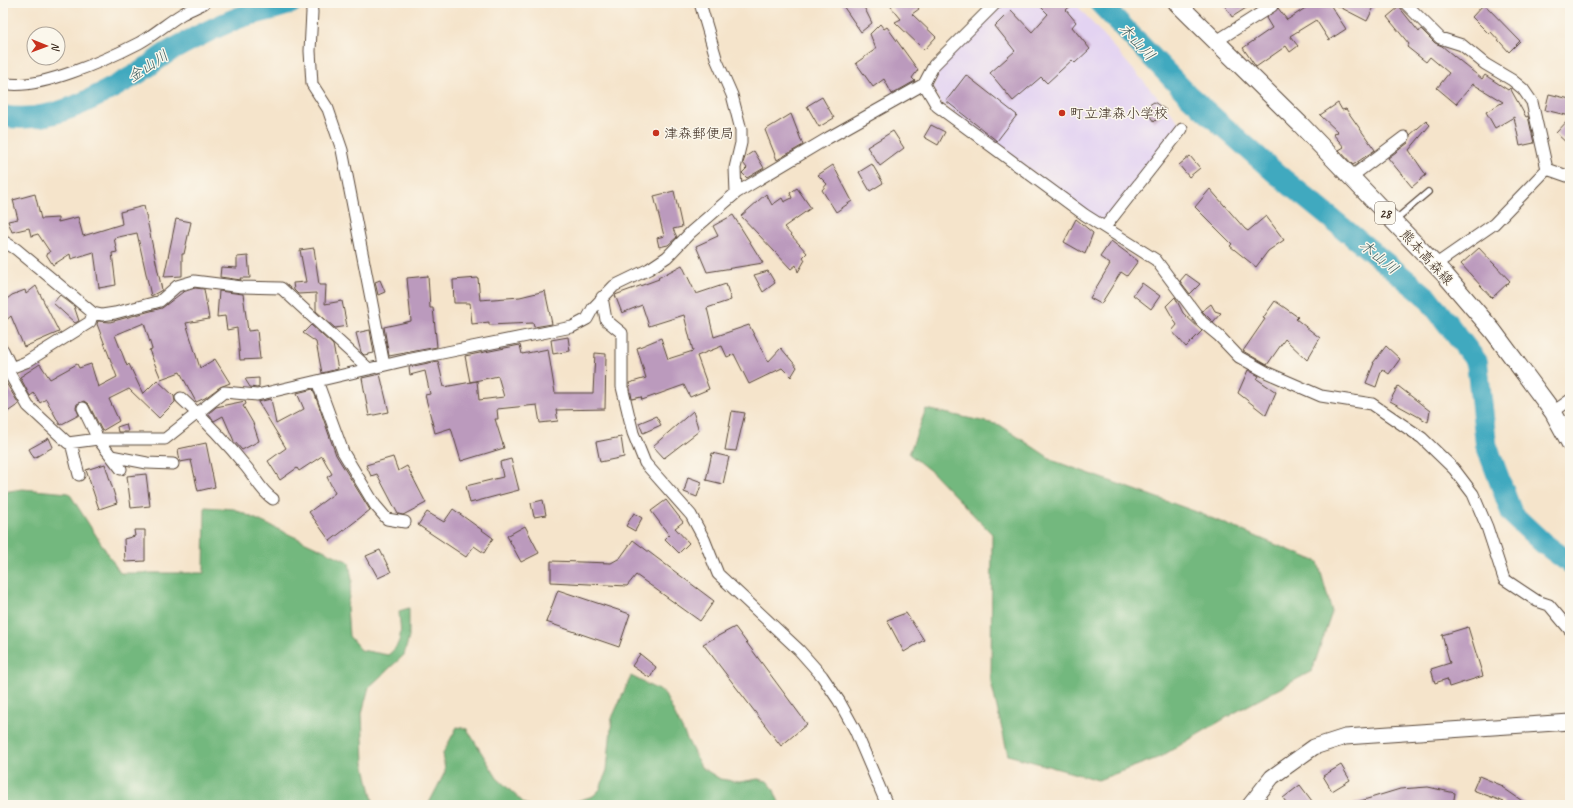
<svg xmlns="http://www.w3.org/2000/svg" width="1573" height="808" font-family="Caveat,'Klee One',sans-serif">
<rect width="100%" height="100%" fill="#fbf7ec"/>
<filter id="ink" filterUnits="userSpaceOnUse"><feTurbulence type="fractalNoise" baseFrequency=".025" numOctaves="2"/><feDisplacementMap in="SourceGraphic" scale="8" xChannelSelector="R" yChannelSelector="G"/><feConvolveMatrix kernelMatrix="1 2 1 2 8 2 1 2 1" color-interpolation-filters="sRGB"/></filter>
<filter id="wash" filterUnits="userSpaceOnUse"><feTurbulence type="fractalNoise" baseFrequency=".012" numOctaves="4" result="noise"/><feDisplacementMap in="SourceGraphic" scale="16" xChannelSelector="R" yChannelSelector="G"/><feGaussianBlur stdDeviation="0.9" result="paint"/><feColorMatrix in="noise" values="0 0 0 0 0 0 0 0 0 0 0 0 0 0 0 0 0 1.4 0 .05"/><feComposite in="paint" operator="in"/></filter>
<g filter="url(#wash)">
<rect width="100%" height="100%" fill="#f5e4cb"/>
<path fill="#e3d3f2" d="M1005 3H1075L1180 123 1105 225 940 102 933 87 942 63Z"/>
<path fill="#73b87e" stroke="#57714e" d="M926 409 1000 425 1054 461 1194 511 1318 562 1332 612 1312 671 1234 713 1160 757 1098 780 1008 755 991 682 992 534 933 473 909 454Z
M22 489 69 493 120 573H204L205 507 234 509 349 562 352 580 347 607 349 636 361 650 388 655C405 642 400 629 399 611L409 608V637L404 655 369 687 362 713 364 763 373 801 376 805H3V492Z
M631 676 664 693 701 767 720 779 739 782 758 779 767 781 773 788 780 805H564L593 796 600 789 607 770 612 718Z
M457 727 467 729 497 778 526 805H529H428L445 772 443 753Z"/>
<g fill="none" stroke-linecap="round" stroke-linejoin="round">
<path stroke="#3fa9bf" stroke-width="22" d="M1100 3 1189 96 1278 175 1427 297 1477 362 1486 444 1512 514 1543 543 1570 563
M3 116C51 125 97 97 137 74 149 67 160 56 172 50 194 38 220 24 244 16 260 12 276 9 291 3"/>
</g>
<g id="blocks">
<path fill="#bb9abd" d="M841 3H862L872 23 861 32Z
M888 3H915L919 9 912 14 936 37 924 50 895 22 901 19Z
M1037 3H1074L1066 10 1076 22 1072 27 1090 49 1075 63 1072 60 1047 83 1041 77 1013 101 990 73 1015 51 995 26 1011 10 1032 32 1048 14Z
M1223 3H1254L1232 17Z
M1313 3H1329L1346 29 1329 40 1316 20 1290 36 1298 46 1290 52 1286 46 1256 67 1243 48 1272 28 1266 18 1278 8 1287 20Z
M1332 3H1376L1367 21Z
M1484 4 1520 41 1509 52 1491 32 1489 34 1472 17Z
M1399 7 1419 32 1421 29 1435 43 1442 46 1482 79 1485 75 1508 90 1510 88 1526 117 1528 116 1534 143 1520 146 1514 117 1495 128 1486 112 1503 102 1473 84 1456 104 1437 88 1449 73 1430 57 1426 62 1407 47 1409 44 1387 17Z
M880 24 884 29 887 27 918 70 912 78 915 81 892 94 884 79 873 87 856 63 876 49 870 34Z
M966 75 1017 115 997 141 946 101Z
M1549 94 1570 99V116L1545 110Z
M822 97 834 118 819 127 807 106Z
M1154 102 1166 110 1154 122 1144 108Z
M1338 103 1342 110 1346 109 1375 150 1353 165 1339 150 1344 147 1333 134 1338 132 1320 115Z
M791 114 803 145 777 160 765 130Z
M1570 118V146L1556 133Z
M1426 121 1430 125 1409 150 1426 175 1412 187 1388 158 1408 143 1410 135Z
M931 125 945 132 938 145 924 137Z
M893 131 904 148 880 166 867 147Z
M754 151 764 168 747 178 742 173 747 168 743 163 745 157Z
M1190 156 1200 168 1189 177 1179 165Z
M872 164 883 183 870 191 859 172Z
M833 165 852 201 836 212 822 190 827 184 818 175Z
M797 188 811 208 784 227 807 253 803 257 805 260 798 272 796 265 791 269 741 216 766 194 772 205 782 198 784 202 792 198 790 193Z
M1210 189 1245 229 1248 231 1266 216 1284 240 1268 251 1256 267 1230 246 1232 244 1195 207Z
M674 191 682 227 673 229 677 237 668 245 659 247 657 238 664 236 654 196Z
M35 194 41 219 58 218V222L78 217 83 236 122 224 120 212 144 206 162 290 151 296 137 233 114 238 117 252 112 253 116 285 99 288 94 252 71 259 70 254 53 265 46 254 50 252 38 234 31 236 29 228 12 232 8 221 18 219 13 200Z
M733 215 763 263 707 272 696 246 718 236 713 226Z
M176 219 191 222 184 254H182V276L164 277Z
M1076 219 1093 233 1085 254 1064 242Z
M1111 241 1138 261 1127 276 1121 272 1101 304 1090 298 1110 264 1100 257Z
M314 248 319 285H326L325 304 342 301 347 326 335 328 316 311V293L298 294 294 290 293 283 306 282 300 250Z
M1479 248 1510 281 1492 298 1461 264Z
M248 256 250 278H240L241 280 220 277 221 267 237 268V257Z
M682 265 696 294 726 284 731 300 707 308 714 337 749 325 768 362 781 348 797 367 791 377 782 368 749 384 734 354 727 357 722 346 697 356 709 389 690 397 684 385 642 400 641 397 632 399 629 383 646 378 637 348 661 338 668 359 693 351 684 315 649 326 642 305 622 313 615 295 659 279 658 278Z
M768 271 775 283 763 292 754 275Z
M1186 274 1200 284 1190 294 1180 281Z
M428 276 430 308H433L437 347 389 356 384 327 411 321 407 278Z
M478 278 480 300 520 297 545 291 552 324 534 327 533 323 489 325V322L472 324 470 303H454L453 280Z
M380 280 385 292 378 295 375 282Z
M1142 283 1160 296 1151 309 1133 295Z
M36 286 59 332 24 347 11 316 3 323V302L12 295 25 290 26 294Z
M195 288 204 289 209 319 186 323 200 368 215 359 230 383 220 387 205 398 196 402 180 372 161 379 149 350 152 349 144 323 115 335 127 366 129 364 143 394 157 380 174 396 175 402 159 418 129 389 109 399 119 421 102 431 89 405 84 401 77 404 76 408 79 415 60 425 46 399 40 403 34 393 30 396 20 377 40 364 50 379 77 364 79 368 91 364 98 387 117 377 97 324 98 321 110 322 162 308 183 292Z
M219 291 243 294 248 331 257 330 260 359 240 360 237 328 227 330 225 316 217 317Z
M60 295 74 306 79 321 75 323 53 303Z
M1175 297 1183 313 1202 331 1186 347 1172 331 1177 325 1166 306Z
M1275 301 1298 317 1296 319 1320 338 1307 360 1285 339 1267 365 1243 351 1265 319 1263 318Z
M1211 304 1215 311 1221 313 1213 322 1202 311Z
M311 325 333 345 338 369 322 373 316 342 303 333Z
M370 330 374 353 364 355 361 352 356 333Z
M568 337 570 351 553 354 551 340Z
M520 345 522 354 548 349 555 393H593L595 353 606 354 605 409 556 410 558 421 540 423 537 405 497 409 498 419H495L504 448 461 461 451 428 435 433 425 395 430 394 425 371 410 375 409 367 438 361 444 387 477 381 479 400 504 397 498 376 470 382 465 356Z
M1386 346 1400 359 1389 374 1382 369 1376 387 1366 383 1374 363H1373Z
M1248 370 1259 376 1257 379 1276 392 1266 415 1238 393Z
M380 374 389 412 369 416 362 378Z
M3 378 19 404 3 415Z
M259 378V387L257 388 250 387 245 379Z
M1398 386 1430 411 1428 422 1390 401Z
M313 389 336 455 370 510 330 541 309 512 335 493 327 477 332 474 322 456 299 471 297 468 280 480 268 461 286 448 258 402 271 399 276 424 304 409 297 393Z
M245 401 246 404 243 406 253 423 259 441 242 450 234 441 223 416 214 421 208 414 216 407Z
M693 411 699 431 664 458 653 446Z
M732 411 745 413 736 451 725 450Z
M656 416 661 425 643 433 639 423Z
M126 424 128 432H118L117 427Z
M621 437 624 457 600 462 596 442Z
M49 438 53 447 34 458 29 449Z
M206 443 215 487 198 491 191 460 180 462 178 449Z
M712 453 729 457 723 484 706 480Z
M393 457 398 471 407 466 426 503 403 515 398 514 377 474 371 476 366 465Z
M511 459 519 490 470 503 466 486 503 477 500 462Z
M105 464 117 503 99 509 86 470Z
M146 474 150 506 131 508 127 476Z
M688 477 702 482 697 497 684 492Z
M543 500 546 515 534 517 531 503Z
M666 500 683 522 675 528 689 543 679 553 665 539 669 535 651 511Z
M453 509 493 538 484 553 474 546 466 557 418 525 427 512 444 522Z
M634 513 642 518 635 531 626 526Z
M525 526 539 553 521 562 507 536Z
M134 530H145V561L125 562 124 539 135 536Z
M633 540 714 601 700 621 636 575 627 586 551 582V561L611 563 620 558Z
M380 550 391 572 378 578 366 556Z
M558 590 630 614 619 647 546 622Z
M906 613 924 640 904 652 887 620Z
M735 627 807 724 781 746 703 644Z
M1468 627 1483 676 1449 687 1447 679 1435 683 1431 669 1450 663 1442 635Z
M640 654 656 667 650 678 632 666Z
M1341 765 1350 780 1332 791 1323 776Z
M1479 776 1503 786 1502 787 1528 805H1502L1504 802 1473 790Z
M1300 785 1315 805H1288L1283 798Z
M1428 787 1455 793 1453 805H1355L1354 803 1400 789Z"/>
</g>
</g>
<g filter="url(#ink)">
<use href="#blocks" fill-opacity="0" stroke="#574638" stroke-width="1"/>
<g fill="none" stroke-linecap="round" stroke-linejoin="round">
<defs>
<path id="lane" d="M1395 220 1428 192"/>
<path id="street" d="M311 3 312 12 310 51 312 84 328 109 342 150 384 365
M700 3 717 61 732 95 741 130V143L735 168 736 193
M1405 3 1440 38 1462 45 1485 64 1512 80 1523 89 1532 102 1547 169 1570 177
M1215 42 1272 6
M3 83C36 92 108 59 139 43 154 35 167 23 182 14 189 10 197 7 204 3
M924 84 937 106 1085 215 1156 260 1202 322 1219 336 1239 357 1268 373 1321 396 1372 404 1422 438 1454 469 1473 494 1487 527 1504 579 1537 601 1549 605 1570 630
M1351 177 1404 137
M1105 227 1182 129
M3 241 16 249 93 313 102 315 115 313 153 303 160 301 177 286 194 281 242 287 281 288 369 369
M1435 265 1494 224 1547 169
M602 297 606 320 622 333V387L633 433 645 463 691 515 704 539 718 574 799 650 822 676 839 701 855 730 887 805
M3 350 11 367
M7 369 28 406 68 443 98 439H165L224 392 257 395 407 360 572 327 587 319 593 308 614 286 649 269 667 257 691 232 736 193 828 138 924 84 934 65 996 3
M3 371 26 362 90 322 93 313
M317 381 343 452 375 505 387 519 405 522
M181 398C204 419 227 443 247 468 256 479 261 491 273 499
M83 408 98 439 121 469
M1553 412 1570 400
M71 443 79 475
M111 456 147 463 173 464"/>
<path id="secondary" d="M1250 805 1272 777 1314 747 1345 737 1570 722"/>
<path id="primary" d="M1177 3 1300 124 1446 276 1493 331 1553 412 1570 443"/>
</defs>
<use href="#lane" stroke="#574638" stroke-width="8"/>
<use href="#street" stroke="#574638" stroke-width="13"/>
<use href="#secondary" stroke="#574638" stroke-width="17"/>
<use href="#primary" stroke="#574638" stroke-width="19"/>
<use href="#lane" stroke="#fff" stroke-width="5.5"/>
<use href="#street" stroke="#fff" stroke-width="11"/>
<use href="#secondary" stroke="#fff" stroke-width="15"/>
<use href="#primary" stroke="#fff" stroke-width="17"/>
</g>
</g>
<g fill="#c8321e" stroke="#fbf7ec" stroke-width="1.5">
<circle cx="1062" cy="113" r="4"/>
<circle cx="656" cy="133" r="4"/>
</g>
<g text-anchor="middle" stroke-width="3" stroke-linejoin="round" paint-order="stroke">
<rect fill="#fbf7ec" stroke="#75685c" stroke-width="1" x="1375" y="202" width="20" height="22" rx="3"/>
<g font-size="13" font-weight="bold" fill="#3b2a1e">
<text x="1385" y="218">28</text>
</g>
<g font-size="14" fill="#3b2a1e" stroke="#fbf7ec" text-anchor="start">
<text x="1070" y="118">町立津森小学校</text>
<text x="664" y="138">津森郵便局</text>
</g>
<g font-size="14" fill="#3b2a1e" stroke="#fbf7ec">
<text transform="translate(1427 257) rotate(47)" y="5">熊本高森線</text>
</g>
<g font-size="15" font-style="italic" fill="#3d5d5e" stroke="#fbf7ec">
<text transform="translate(1137 42) rotate(46)" y="5">木山川</text>
<text transform="translate(148 66) rotate(-33)" y="5">金山川</text>
<text transform="translate(1379 257) rotate(39)" y="5">木山川</text>
</g>
</g>
<rect width="1573" height="808" fill="none" stroke="#fbf7ec" stroke-width="16"/>
<g transform="translate(46 46) rotate(91)"><circle r="19" fill="#fbf7ec" stroke="#aea59a"/>
<path d="M0-3L7 15L0 10L-7 15Z" fill="#c8321e"/>
<text y="-6" font-size="11" font-weight="bold" text-anchor="middle" fill="#3b2a1e">N</text>
</g>
</svg>
